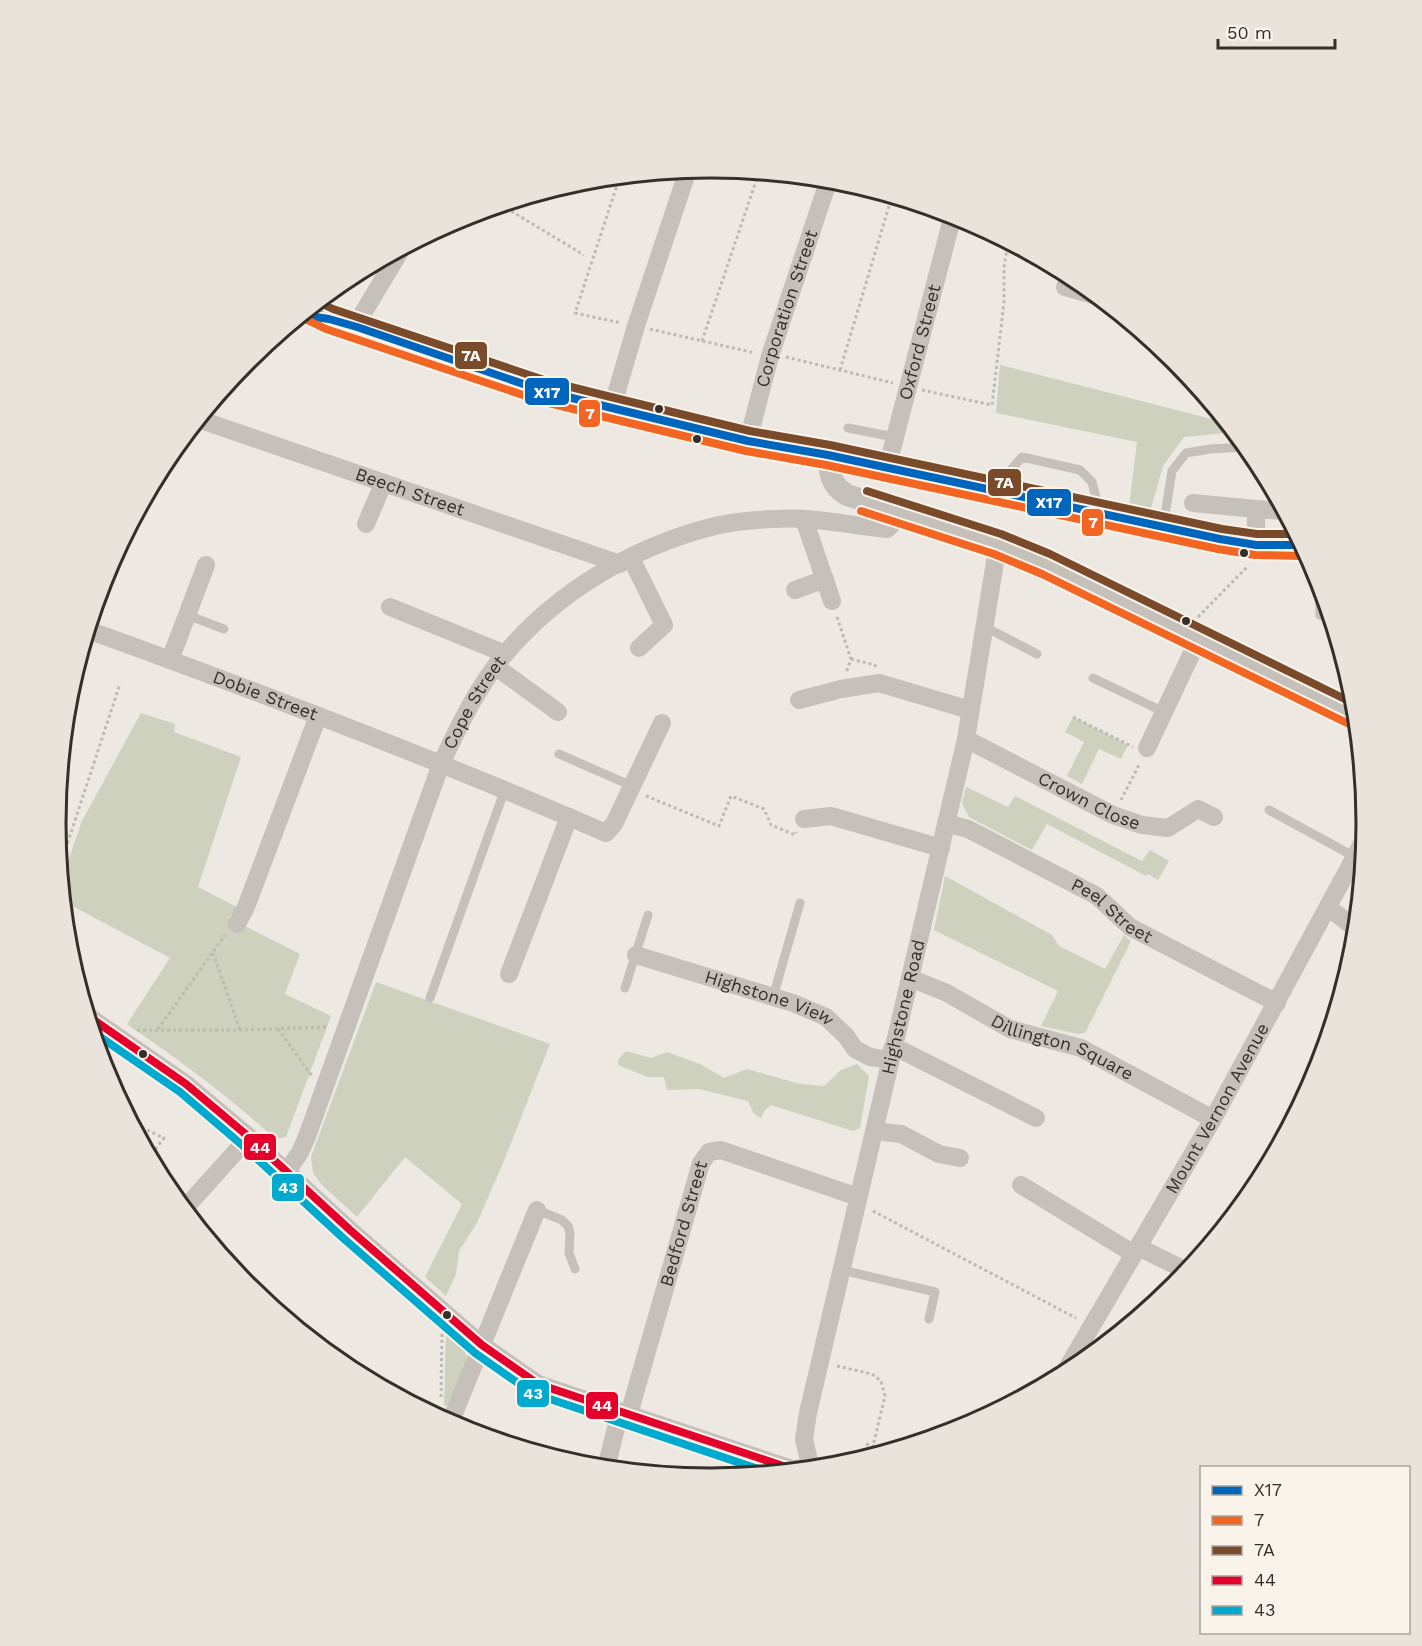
<svg xmlns="http://www.w3.org/2000/svg" width="1422" height="1646" font-family="'Work Sans',sans-serif">
<rect width="100%" height="100%" fill="#ede8e2"/>
<path fill="#cdd1bd" d="M1000 365 1227 423 1234 432 1184 437 1163 466 1151 508 1129 506 1137 442 996 413Z
M141 713 175 724 174 732 241 757 198 887 237 907 229 918 300 954 285 994 331 1016 286 1137 275 1139C229 1096 179 1060 127 1024L170 958 63 901 61 882 82 821Z
M1073 717 1128 745 1121 759 1099 749 1082 784 1067 776 1084 742 1065 732Z
M966 787 1008 807 1015 796 1142 861 1150 850 1169 861 1158 880 1148 874 1146 876 1047 824 1032 850 969 817 962 803Z
M945 876 1052 935 1059 946 1105 969 1124 935 1131 941 1085 1033 1078 1034 1041 1026 1058 991 934 930Z
M376 982 550 1044 505 1158 477 1223 459 1251 456 1274 446 1296 425 1277 462 1204 405 1157 357 1217 321 1184 313 1173 311 1157Z
M626 1051 651 1058 667 1052 700 1064 724 1078 747 1069 800 1084 824 1086 841 1070 857 1064 869 1076 860 1128 853 1131 771 1105 765 1110 761 1118 754 1114 748 1101 699 1089 667 1090 664 1077H648L618 1065V1060Z
M446 1335 466 1351 467 1364 451 1404 444 1406Z"/>
<g fill="none" stroke-linecap="round" stroke-linejoin="round">
<path stroke="#beb9b4" stroke-width="3" stroke-dasharray="3 3" stroke-linecap="butt" d="M620 176 575 313 621 323
M501 205 584 255
M650 329 755 353
M702 341 759 172
M786 357 893 383
M840 370 892 196
M922 390 992 405 1004 302V267L1008 242
M837 617 851 659 846 673
M1198 617 1248 566
M851 659 875 665 876 669
M1073 717 1133 747
M646 796 719 826 731 796 764 809 771 825 795 835 796 832
M1121 800 1140 763
M60 866 120 684
M213 953 240 1030
M158 1029 225 935
M278 1029 312 1076
M137 1030H240L328 1027
M131 1122 164 1138 150 1156
M873 1211 1076 1318
M837 1366 872 1374 881 1381 885 1396 873 1446
M441 1397 442 1332
M866 1444 873 1446V1455"/>
<path stroke="#c6c0bb" stroke-width="9" d="M848 428 894 437
M997 486 1022 457 1080 470 1092 482 1099 509
M1161 521 1165 515 1172 471 1186 453 1210 449 1246 447
M1319 580 1320 615 1330 617
M187 615 224 629
M985 627 1037 654
M1093 678 1164 712
M559 754 632 786
M1269 810 1355 857
M625 988 648 915
M773 997 800 903
M430 998 505 789
M537 1210 562 1220 568 1226 570 1233 569 1253 575 1269
M842 1270 935 1292 929 1319"/>
<g stroke="#c6c0bb" stroke-width="18">
<path d="M1065 287 1097 296"/>
<path d="M357 327 360 318 402 248"/>
<path d="M612 408 636 326 688 170"/>
<path id="s1" d="M198 419 620 564"/>
<path id="s2" d="M748 441 770 356 829 179"/>
<path id="s3" d="M887 468 953 215"/>
<path d="M1193 503 1256 509V545"/>
<path d="M1256 509 1284 511"/>
<path d="M804 519 832 601"/>
<path d="M366 524 383 484"/>
<path d="M631 558 664 625 639 648"/>
<path d="M795 590 825 579"/>
<path d="M390 607 496 650 504 655"/>
<path id="s4" d="M88 630C262 693 436 759 606 833L614 824 662 723"/>
<path d="M170 660 206 565"/>
<path d="M496 667 558 712"/>
<path d="M799 700 841 689 879 683 970 710"/>
<path id="s5" d="M966 739 1113 815 1142 825 1168 828 1198 809 1214 817"/>
<path d="M1147 748 1199 638"/>
<path d="M804 819 831 816 941 848"/>
<path id="s6" d="M946 823 968 829 1097 896 1130 927 1277 1003"/>
<path d="M1329 908 1356 929"/>
<path d="M237 924 246 907 318 716"/>
<path id="s7" d="M636 955 793 1003 826 1017 846 1036 855 1049 870 1057 890 1060"/>
<path d="M509 974 569 817"/>
<path id="s8" d="M910 978 947 993 1010 1029 1081 1048 1213 1119"/>
<path d="M88 1016 186 1084 249 1137 350 1230 482 1345 538 1384 792 1469 811 1468"/>
<path d="M892 1049 903 1051 1036 1118"/>
<path d="M874 1131 901 1134 939 1154 960 1158"/>
<path id="s9" d="M287 1171 299 1154 306 1139 441 764C459 726 477 687 505 654 557 592 633 547 711 527 731 522 754 520 774 519 813 516 850 526 887 529L898 519 900 511"/>
<path d="M1021 1185 1134 1254"/>
<path d="M184 1209 249 1137"/>
<path d="M1138 1247 1187 1271"/>
<path id="s10" d="M1063 1375 1213 1119 1365 838"/>
<path id="s11" d="M629 1414 701 1163 709 1152 721 1150 858 1197"/>
<path d="M450 1423 537 1210"/>
<path d="M606 1468 620 1412"/>
<path id="s12" d="M811 1469 804 1439 808 1413 966 739 998 544"/>
</g>
<path stroke="#c6c0bb" stroke-width="22" d="M828 455C830 473 830 485 847 495L998 544 1046 564 1356 716"/>
<path stroke="#aca6a0" stroke-width="28" d="M308 309 329 319 544 391 612 408 748 441 828 455 1220 539 1256 545H1302"/>
<defs>
<path id="bus-1" d="M302 315 329 319 357 327 544 391 612 408 748 441 828 455 1220 539 1256 545H1302"/>
<path id="bus-2" d="M303 318 326 329 541 401 609 418 746 451 826 465 1218 549 1255 555 1302 556
M861 511 994 554 1042 574 1351 725"/>
<path id="bus-3" d="M318 302 333 309 547 381 615 398 750 431 830 445 1222 529 1257 534H1296
M867 491 1001 534 1050 554 1355 704"/>
<path id="bus-4" d="M88 1016 186 1084 249 1137 350 1230 482 1345 538 1384 792 1469H808"/>
<path id="bus-5" d="M93 1032 180 1092 242 1145 343 1238 475 1353 532 1393 770 1473"/>
</defs>
<use href="#bus-1" stroke="#f9f3ea" stroke-width="12"/>
<use href="#bus-2" stroke="#f9f3ea" stroke-width="12"/>
<use href="#bus-3" stroke="#f9f3ea" stroke-width="12"/>
<use href="#bus-4" stroke="#f9f3ea" stroke-width="12"/>
<use href="#bus-5" stroke="#f9f3ea" stroke-width="12"/>
<use href="#bus-1" stroke="#0065bd" stroke-width="8"/>
<use href="#bus-2" stroke="#f26522" stroke-width="8"/>
<use href="#bus-3" stroke="#7a4b2a" stroke-width="8"/>
<use href="#bus-4" stroke="#e4002b" stroke-width="8"/>
<use href="#bus-5" stroke="#00a9ce" stroke-width="8"/>
</g>
<g fill="#362e29" stroke="#f9f3ea" stroke-width="2">
<circle cx="659" cy="409" r="5"/>
<circle cx="697" cy="439" r="5"/>
<circle cx="1244" cy="553" r="5"/>
<circle cx="1186" cy="621" r="5"/>
<circle cx="143" cy="1054" r="5"/>
<circle cx="447" cy="1315" r="5"/>
</g>
<g text-anchor="middle" stroke-width="4.5" stroke-linejoin="round" paint-order="stroke">
<g font-size="18" fill="#362e29" stroke="#f9f3ea">
<text dy="6" stroke="none"><textPath href="#s2" startOffset="138">Corporation Street</textPath></text>
<text dy="6" stroke="none"><textPath href="#s3" startOffset="130">Oxford Street</textPath></text>
<text dy="6" stroke="none"><textPath href="#s1" startOffset="224">Beech Street</textPath></text>
<text dy="6" stroke="none"><textPath href="#s4" startOffset="189">Dobie Street</textPath></text>
<text dy="6" stroke="none"><textPath href="#s9" startOffset="506">Cope Street</textPath></text>
<text dy="6" stroke="none"><textPath href="#s5" startOffset="138">Crown Close</textPath></text>
<text dy="6" stroke="none"><textPath href="#s6" startOffset="189">Peel Street</textPath></text>
<text dy="6" stroke="none"><textPath href="#s7" startOffset="140">Highstone View</textPath></text>
<text dy="6" stroke="none"><textPath href="#s12" startOffset="474">Highstone Road</textPath></text>
<text dy="6" stroke="none"><textPath href="#s8" startOffset="168">Dillington Square</textPath></text>
<text dy="6" stroke="none"><textPath href="#s10" startOffset="308">Mount Vernon Avenue</textPath></text>
<text dy="6" stroke="none"><textPath href="#s11" startOffset="198">Bedford Street</textPath></text>
</g>
</g>
<path d="M0 0H1422V1646H0ZM66 823a645 645 0 1 1 1290 0a645 645 0 1 1-1290 0Z" fill="#e9e3db" fill-rule="evenodd"/>
<path fill="none" stroke="#362e29" stroke-width="3" d="M66 823a645 645 0 1 1 1290 0a645 645 0 1 1-1290 0Z"/>
<g stroke="#f9f3ea" stroke-width="2">
<rect x="454" y="341" width="34" height="29" rx="6" fill="#7a4b2a"/>
<rect x="524" y="377" width="46" height="29" rx="6" fill="#0065bd"/>
<rect x="578" y="399" width="23" height="29" rx="6" fill="#f26522"/>
<rect x="987" y="468" width="35" height="29" rx="6" fill="#7a4b2a"/>
<rect x="1026" y="488" width="46" height="29" rx="6" fill="#0065bd"/>
<rect x="1081" y="508" width="23" height="29" rx="6" fill="#f26522"/>
<rect x="243" y="1133" width="34" height="28" rx="6" fill="#e4002b"/>
<rect x="271" y="1173" width="34" height="29" rx="6" fill="#00a9ce"/>
<rect x="516" y="1379" width="34" height="29" rx="6" fill="#00a9ce"/>
<rect x="585" y="1391" width="34" height="29" rx="6" fill="#e4002b"/>
</g>
<g font-size="16" text-anchor="middle" font-weight="bold" fill="#fff">
<text x="471" y="361">7A</text>
<text x="547" y="398">X17</text>
<text x="590" y="419">7</text>
<text x="1004" y="488">7A</text>
<text x="1049" y="508">X17</text>
<text x="1093" y="528">7</text>
<text x="260" y="1153">44</text>
<text x="288" y="1193">43</text>
<text x="533" y="1399">43</text>
<text x="602" y="1411">44</text>
</g>
<rect x="1200" y="1466" width="210" height="168" fill="#f9f3ea" stroke="#aba49d" stroke-width="1.5"/>
<rect x="1212" y="1486" width="30" height="9" fill="#0065bd" stroke="#aba49d" stroke-width="1.5"/>
<text x="1254" y="1496" font-size="18" fill="#362e29">X17</text>
<rect x="1212" y="1516" width="30" height="9" fill="#f26522" stroke="#aba49d" stroke-width="1.5"/>
<text x="1254" y="1526" font-size="18" fill="#362e29">7</text>
<rect x="1212" y="1546" width="30" height="9" fill="#7a4b2a" stroke="#aba49d" stroke-width="1.5"/>
<text x="1254" y="1556" font-size="18" fill="#362e29">7A</text>
<rect x="1212" y="1576" width="30" height="9" fill="#e4002b" stroke="#aba49d" stroke-width="1.5"/>
<text x="1254" y="1586" font-size="18" fill="#362e29">44</text>
<rect x="1212" y="1606" width="30" height="9" fill="#00a9ce" stroke="#aba49d" stroke-width="1.5"/>
<text x="1254" y="1616" font-size="18" fill="#362e29">43</text>
<path d="M1218 39v9h117v-9" fill="none" stroke="#362e29" stroke-width="3"/>
<text x="1227" y="39" font-size="18" fill="#362e29" stroke="#f9f3ea" stroke-width="4.5" paint-order="stroke">50 m</text>
</svg>
